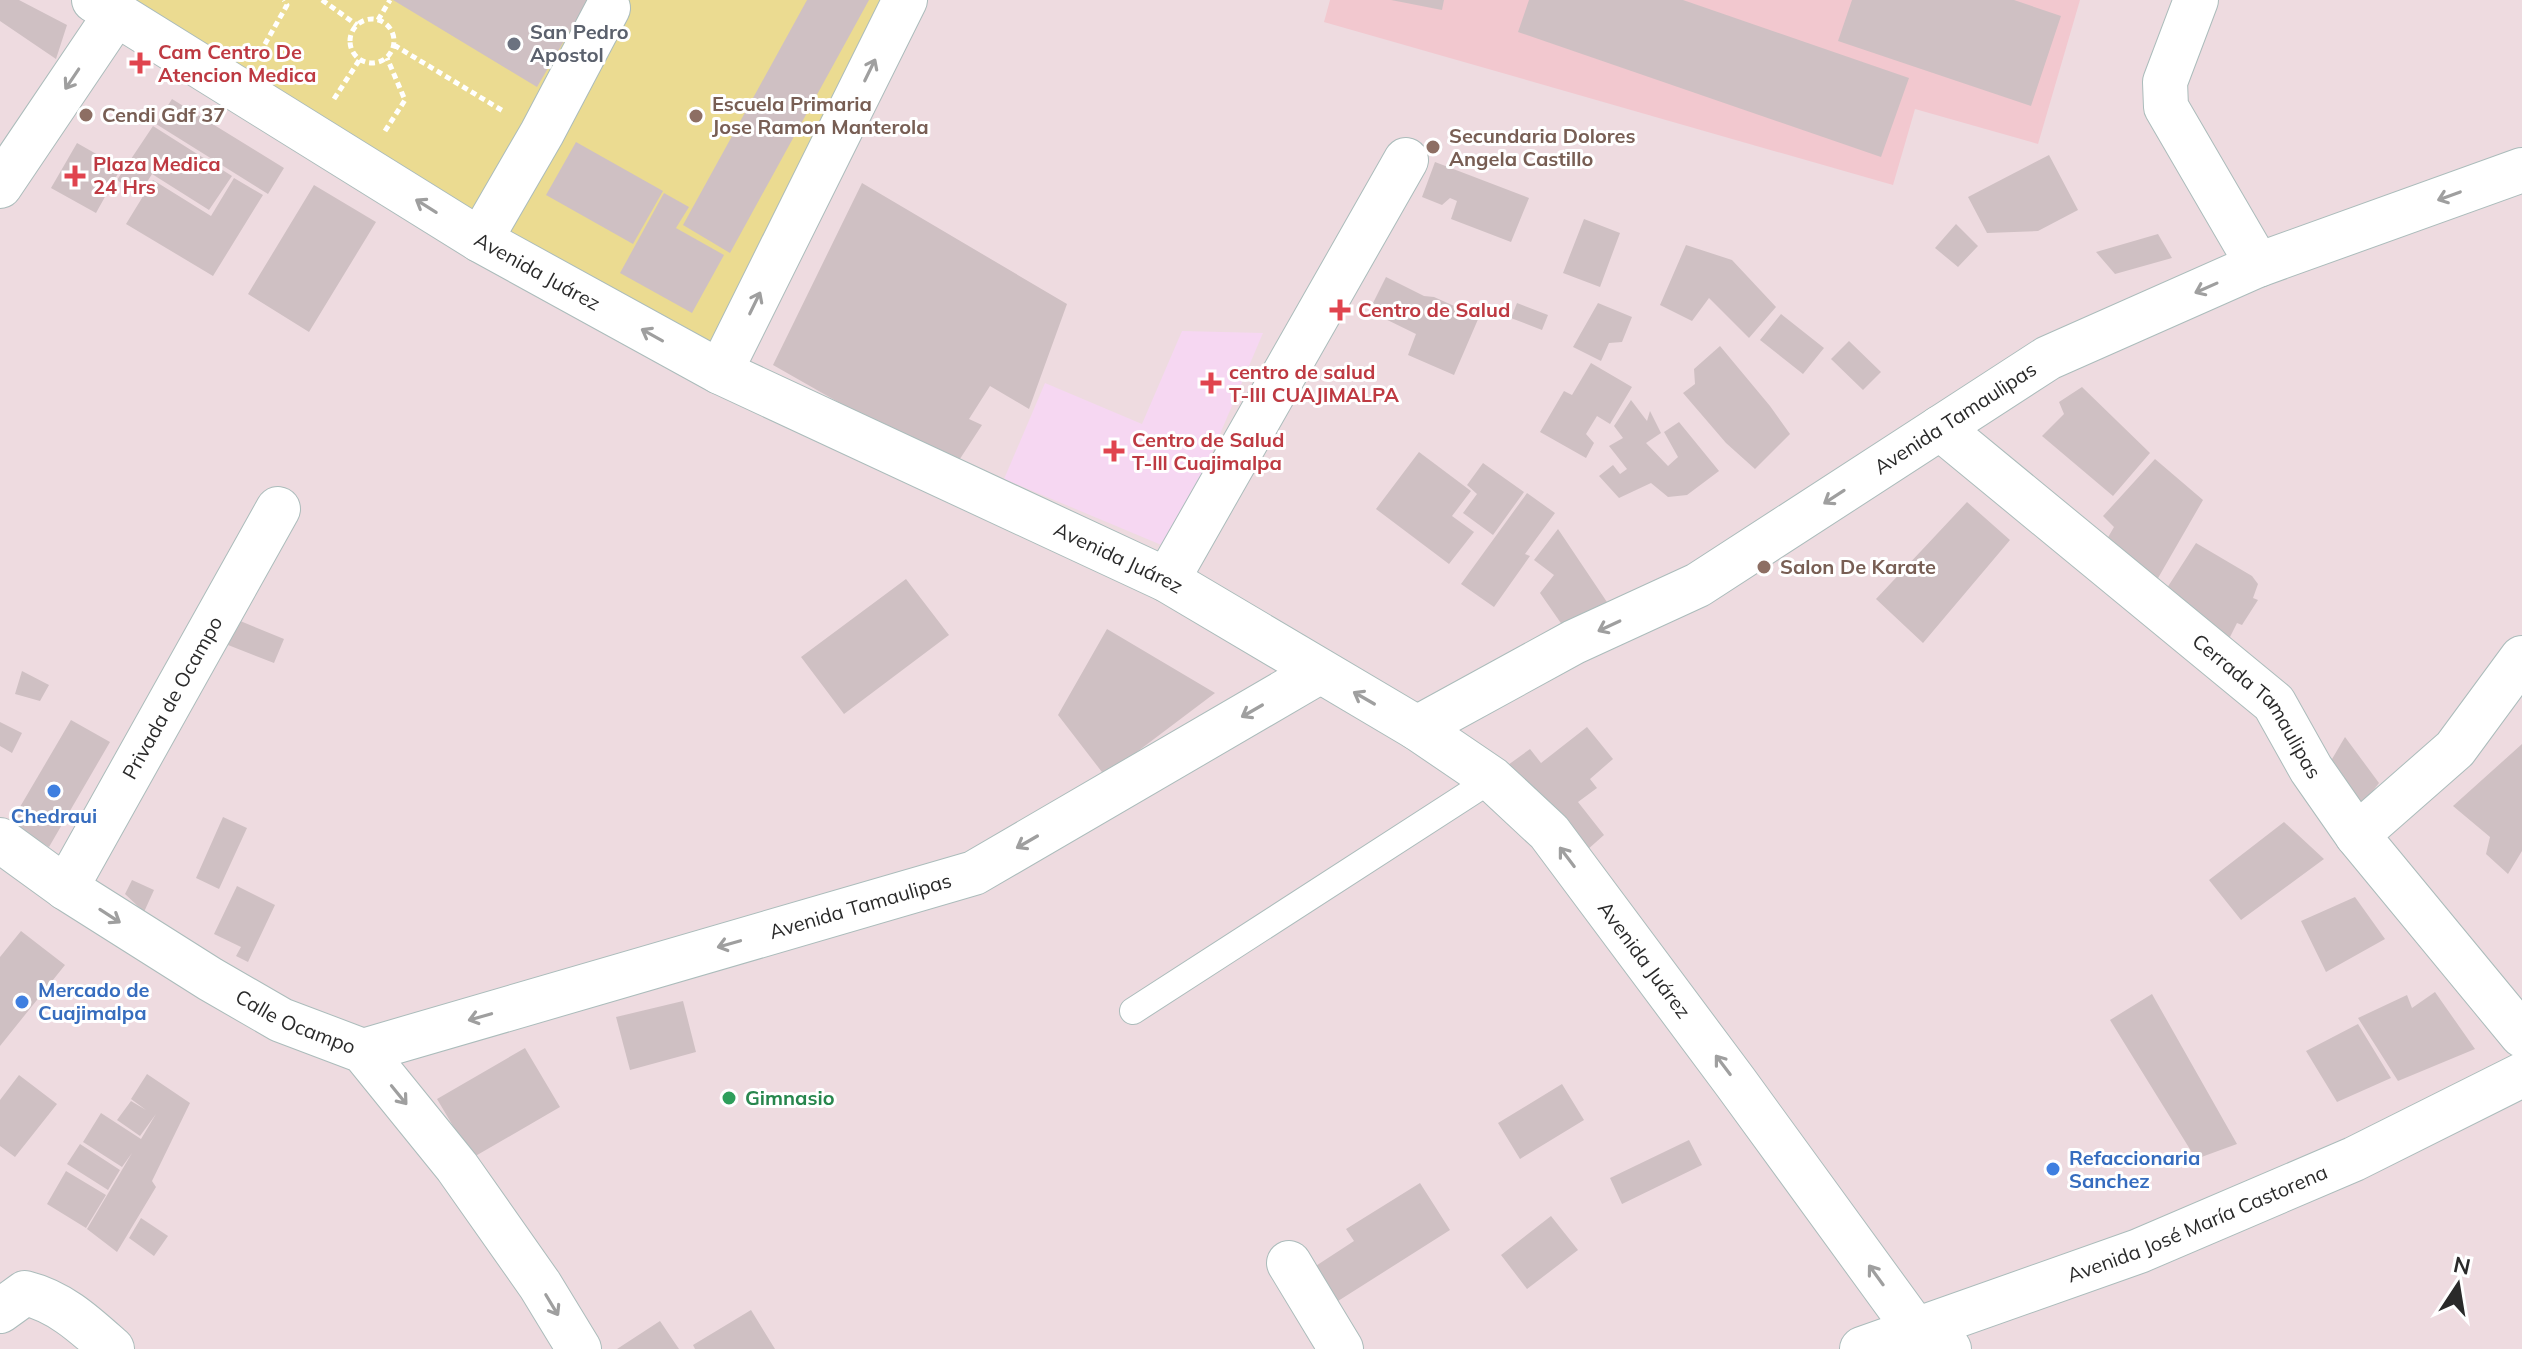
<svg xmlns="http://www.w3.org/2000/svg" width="2522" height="1349" font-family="Mulish,sans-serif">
<rect width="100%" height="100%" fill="#eedbe0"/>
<path fill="#f2c8cf" d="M1330 0H2080L2038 144 1915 109 1893 185 1324 22Z"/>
<path fill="#f6d7f2" d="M1182 331 1263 333 1171 549 1004 479 1045 383 1142 424Z"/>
<path fill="#ebdb91" d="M105 0H889L726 358Z"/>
<path fill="#cfc0c3" d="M0 0H19L67 25 56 59 0 21Z
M393 0H588L537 87Z
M807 0H869L730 253 683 225Z
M1391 0H1444L1442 10Z
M1529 0H1683L1909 78 1881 157 1518 32Z
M1852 0H2014L2061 16 2031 106 1838 41Z
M172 99 284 168 268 194 156 124Z
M153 126 232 176 209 210 152 174 139 195 117 180Z
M576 142 663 191 633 244 546 195Z
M77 143 121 168 96 213 51 188Z
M2049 155 2078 210 2038 231 1987 233 1968 197Z
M1435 162 1529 198 1511 242 1451 219 1457 201 1450 198 1442 205 1422 197Z
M234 178 263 195 213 276 126 224 153 180 211 216Z
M862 183 1067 304 1029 409 990 386 969 419 982 425 954 468 773 365Z
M314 185 376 222 309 332 248 294Z
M664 193 689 207 676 228 724 255 692 313 620 273Z
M1584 219 1620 233 1600 287 1563 273Z
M1956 224 1978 246 1958 267 1935 248Z
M2158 234 2172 258 2115 274 2096 252Z
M1686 245 1732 260 1776 307 1749 338 1709 298 1692 321 1660 305Z
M1386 277 1424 296 1434 297 1479 317 1454 375 1408 355 1416 334 1369 311Z
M1517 303 1548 315 1542 330 1511 318Z
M1598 303 1632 317 1622 342 1609 343 1601 361 1573 347Z
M1781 314 1824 348 1803 374 1760 340Z
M1849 341 1881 372 1863 390 1831 359Z
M1720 346 1770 406 1790 434 1755 469 1726 443 1683 393 1695 384 1694 369Z
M1591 363 1632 387 1610 424 1597 416 1586 434 1594 443 1586 458 1540 432 1564 391 1572 395Z
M2082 387 2150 453 2113 496 2042 436 2064 414 2059 402Z
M1631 400 1647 421 1650 411 1661 433 1646 443 1668 466 1678 457 1664 432 1679 422 1719 471 1687 495 1668 497 1651 483 1619 498 1599 476 1613 465 1620 474 1627 469 1609 446 1623 438 1614 426Z
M1419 452 1471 491 1452 516 1474 532 1449 564 1376 509Z
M2155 459 2203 500 2150 592 2099 553 2114 527 2103 516Z
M1483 463 1524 492 1493 535 1463 513 1477 494 1467 485Z
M1527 493 1555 513 1525 554 1530 556 1494 607 1461 584Z
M1967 502 2010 540 1923 643 1876 599Z
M1558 529 1615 614 1574 642 1540 593 1554 575 1534 560Z
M2196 543 2252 576 2258 584 2253 598 2258 600 2242 625 2237 623 2226 645 2158 602Z
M906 579 949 635 844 714 801 657Z
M233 618 284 639 274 663 223 643Z
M1107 629 1215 693 1105 776 1058 715Z
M22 671 49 685 40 701 15 694Z
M71 720 110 742 49 847 10 824Z
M0 722 22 733 12 753 0 746Z
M1587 727 1613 759 1590 779 1597 788 1578 802 1604 835 1578 858 1508 765 1530 749 1541 763Z
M2345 737 2379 783 2345 828 2312 793Z
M2522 744V851L2508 874 2486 854 2490 837 2453 806Z
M223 817 247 828 219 889 196 878Z
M2284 822 2324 859 2241 920 2209 880Z
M132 880 154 890 144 912 125 894Z
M237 886 275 905 248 962 236 956 241 947 214 934Z
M2355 897 2385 939 2326 972 2301 921Z
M21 931 65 965 0 1046V957Z
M2435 992 2475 1049 2398 1081 2358 1018 2407 995 2412 1008Z
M2152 994 2237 1144 2196 1159 2110 1020Z
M683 1001 696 1052 630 1070 616 1017Z
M2358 1024 2391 1078 2337 1102 2306 1051Z
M525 1048 560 1107 472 1158 437 1099Z
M147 1074 190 1103 152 1181 156 1187 117 1252 87 1229 132 1153 122 1167 83 1142 101 1113 141 1139 156 1114 140 1136 117 1120 131 1101 146 1110 131 1099Z
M19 1075 57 1104 15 1157 0 1146V1100Z
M1562 1084 1584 1120 1520 1159 1498 1123Z
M1689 1140 1702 1165 1622 1204 1610 1178Z
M80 1144 120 1170 108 1190 67 1164Z
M66 1171 106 1195 86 1228 47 1204Z
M1420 1183 1450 1230 1327 1308 1305 1273 1354 1241 1346 1229Z
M1551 1216 1578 1250 1527 1289 1501 1255Z
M141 1218 168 1236 154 1256 129 1238Z
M751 1310 775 1349H695L693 1345Z
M660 1321 679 1349H617Z"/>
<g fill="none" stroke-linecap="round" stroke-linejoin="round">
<defs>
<path id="lane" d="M1133 1011 1492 779"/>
<g id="street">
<path d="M2196 0 2165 82 2166 107 2258 265"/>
<path d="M480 240 542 133 608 8"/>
<path d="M720 372 905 0"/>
<path id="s1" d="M1940 428 2274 703 2311 769 2357 835 2522 1035"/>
<path d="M1167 580 1406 160"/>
<path id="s2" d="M1417 728 1574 642 1698 585 2048 358 2258 265 2522 170"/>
<path d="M2357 835 2455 749 2522 658"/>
<path id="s3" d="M0 840 66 888 210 979 281 1020 363 1051 457 1167 540 1285 579 1349"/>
<path id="s4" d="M66 888 278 509"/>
<path id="s5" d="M363 1051 974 873 1319 672"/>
<path d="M1289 1263 1341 1349"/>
<path d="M0 1311 25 1293C61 1302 85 1325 112 1349"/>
</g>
<g id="secondary">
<path id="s6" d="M94 0 480 240 720 372 1167 580 1417 728 1492 779 1549 832 1736 1083 1915 1329 1949 1349"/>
<path d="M0 186 116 14"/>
<path id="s7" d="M1862 1349 2139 1251 2354 1159 2522 1075"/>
</g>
</defs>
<use href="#lane" stroke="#abbcbb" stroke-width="28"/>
<use href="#street" stroke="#abbcbb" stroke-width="46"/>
<use href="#secondary" stroke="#abbcbb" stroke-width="46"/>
<path stroke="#fff" stroke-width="5" stroke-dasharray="6 4" stroke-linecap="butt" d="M322 0 357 25
M350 41a22 22 0 1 1 44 0a22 22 0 1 1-44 0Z
M378 20 390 0
M394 45 503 111
M260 53 287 5 284 0
M334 99 360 59
M385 131 405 100 387 58"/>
<use href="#lane" stroke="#fff" stroke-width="26"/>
<use href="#street" stroke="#fff" stroke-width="44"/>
<use href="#secondary" stroke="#fff" stroke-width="44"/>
</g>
<defs><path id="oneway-shaft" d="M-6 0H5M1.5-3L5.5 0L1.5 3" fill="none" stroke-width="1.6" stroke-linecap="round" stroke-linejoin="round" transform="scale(2)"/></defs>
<g stroke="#9f9f9f">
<use href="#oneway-shaft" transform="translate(870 70) rotate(-64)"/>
<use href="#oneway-shaft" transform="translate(72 79) rotate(124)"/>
<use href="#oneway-shaft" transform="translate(2449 196) rotate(160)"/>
<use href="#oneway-shaft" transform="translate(426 206) rotate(-148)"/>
<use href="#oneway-shaft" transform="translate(2206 288) rotate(156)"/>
<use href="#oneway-shaft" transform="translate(755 303) rotate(-64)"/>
<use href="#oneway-shaft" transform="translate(652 335) rotate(-151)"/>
<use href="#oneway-shaft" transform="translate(1834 497) rotate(147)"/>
<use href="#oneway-shaft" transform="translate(1609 626) rotate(155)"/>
<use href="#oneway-shaft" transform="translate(1364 698) rotate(-150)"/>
<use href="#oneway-shaft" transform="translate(1252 711) rotate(150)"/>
<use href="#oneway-shaft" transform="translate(1027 842) rotate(150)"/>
<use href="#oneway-shaft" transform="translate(1567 857) rotate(-127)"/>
<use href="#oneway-shaft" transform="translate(110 916) rotate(33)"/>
<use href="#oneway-shaft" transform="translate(729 944) rotate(164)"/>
<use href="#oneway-shaft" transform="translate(480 1017) rotate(164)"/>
<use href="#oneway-shaft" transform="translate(1723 1065) rotate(-127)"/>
<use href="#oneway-shaft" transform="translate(399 1095) rotate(51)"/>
<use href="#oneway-shaft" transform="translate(1876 1275) rotate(-126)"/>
<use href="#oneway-shaft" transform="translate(552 1305) rotate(59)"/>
</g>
<circle fill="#6b7280" stroke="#fff" stroke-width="3" cx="514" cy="44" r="8"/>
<g fill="#e0444e" stroke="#fff" stroke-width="3">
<path d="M136 51h8v8h8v8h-8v8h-8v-8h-8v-8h8z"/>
<path d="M71 164h8v8h8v8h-8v8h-8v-8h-8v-8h8z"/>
<path d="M1336 298h8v8h8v8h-8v8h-8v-8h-8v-8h8z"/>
<path d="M1207 371h8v8h8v8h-8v8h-8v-8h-8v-8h8z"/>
<path d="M1110 439h8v8h8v8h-8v8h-8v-8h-8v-8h8z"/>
</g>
<g fill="#8d6e63" stroke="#fff" stroke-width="3">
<circle cx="86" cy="115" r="8"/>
<circle cx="696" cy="116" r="8"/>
<circle cx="1433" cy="147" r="8"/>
<circle cx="1764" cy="567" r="8"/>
</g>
<g fill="#3f7fe0" stroke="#fff" stroke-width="3">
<circle cx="54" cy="791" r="8"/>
<circle cx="22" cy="1002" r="8"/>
<circle cx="2053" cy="1169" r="8"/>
</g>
<circle fill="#2e9e5b" stroke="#fff" stroke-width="3" cx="729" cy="1098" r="8"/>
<g text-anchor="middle" stroke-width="6" stroke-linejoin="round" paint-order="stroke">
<g font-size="20" font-weight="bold" fill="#5b616d" stroke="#fff" text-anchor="start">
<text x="530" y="39">San Pedro<tspan x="530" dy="23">Apostol</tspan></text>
</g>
<g font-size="20" font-weight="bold" fill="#be3a42" stroke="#fff" text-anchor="start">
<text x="158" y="59">Cam Centro De<tspan x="158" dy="23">Atencion Medica</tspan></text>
<text x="93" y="171">Plaza Medica<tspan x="93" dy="23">24 Hrs</tspan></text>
<text x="1358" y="317">Centro de Salud</text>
<text x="1229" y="379">centro de salud<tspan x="1229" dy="23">T-III CUAJIMALPA</tspan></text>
<text x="1132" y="447">Centro de Salud<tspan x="1132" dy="23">T-lll Cuajimalpa</tspan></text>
</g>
<g font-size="20" font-weight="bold" fill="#785e54" stroke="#fff" text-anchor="start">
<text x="712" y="111">Escuela Primaria<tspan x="712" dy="23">Jose Ramon Manterola</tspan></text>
<text x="102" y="122">Cendi Gdf 37</text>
<text x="1449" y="143">Secundaria Dolores<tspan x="1449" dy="23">Angela Castillo</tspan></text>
<text x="1780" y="574">Salon De Karate</text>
</g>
<g font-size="20" fill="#2a2a2a" stroke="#fff">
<text dy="7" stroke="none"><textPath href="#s6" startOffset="520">Avenida Juárez</textPath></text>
<text dy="7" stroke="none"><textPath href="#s2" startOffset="622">Avenida Tamaulipas</textPath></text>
<text dy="7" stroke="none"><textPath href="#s6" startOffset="1168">Avenida Juárez</textPath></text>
<text dy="7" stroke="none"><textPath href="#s4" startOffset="218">Privada de Ocampo</textPath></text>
<text dy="7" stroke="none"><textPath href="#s1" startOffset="424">Cerrada Tamaulipas</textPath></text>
<text dy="7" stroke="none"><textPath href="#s5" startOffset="518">Avenida Tamaulipas</textPath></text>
<text dy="7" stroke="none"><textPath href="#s6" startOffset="1840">Avenida Juárez</textPath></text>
<text dy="7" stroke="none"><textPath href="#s3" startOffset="348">Calle Ocampo</textPath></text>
<text dy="7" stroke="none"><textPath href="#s7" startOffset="358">Avenida José María Castorena</textPath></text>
</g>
<g font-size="20" font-weight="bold" fill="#366cbe" stroke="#fff" text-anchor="start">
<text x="54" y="823" text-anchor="middle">Chedraui</text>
<text x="38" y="997">Mercado de<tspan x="38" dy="23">Cuajimalpa</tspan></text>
<text x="2069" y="1165">Refaccionaria<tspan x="2069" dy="23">Sanchez</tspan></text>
</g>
<g font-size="20" font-weight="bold" fill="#27864d" stroke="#fff" text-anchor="start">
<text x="745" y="1105">Gimnasio</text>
</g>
</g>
<g transform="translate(2458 1285) rotate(12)" stroke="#ffffff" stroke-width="6" paint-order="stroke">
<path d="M0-6L14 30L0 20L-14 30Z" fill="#2a2a2a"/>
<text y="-12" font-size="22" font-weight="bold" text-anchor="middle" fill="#2a2a2a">N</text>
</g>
</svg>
